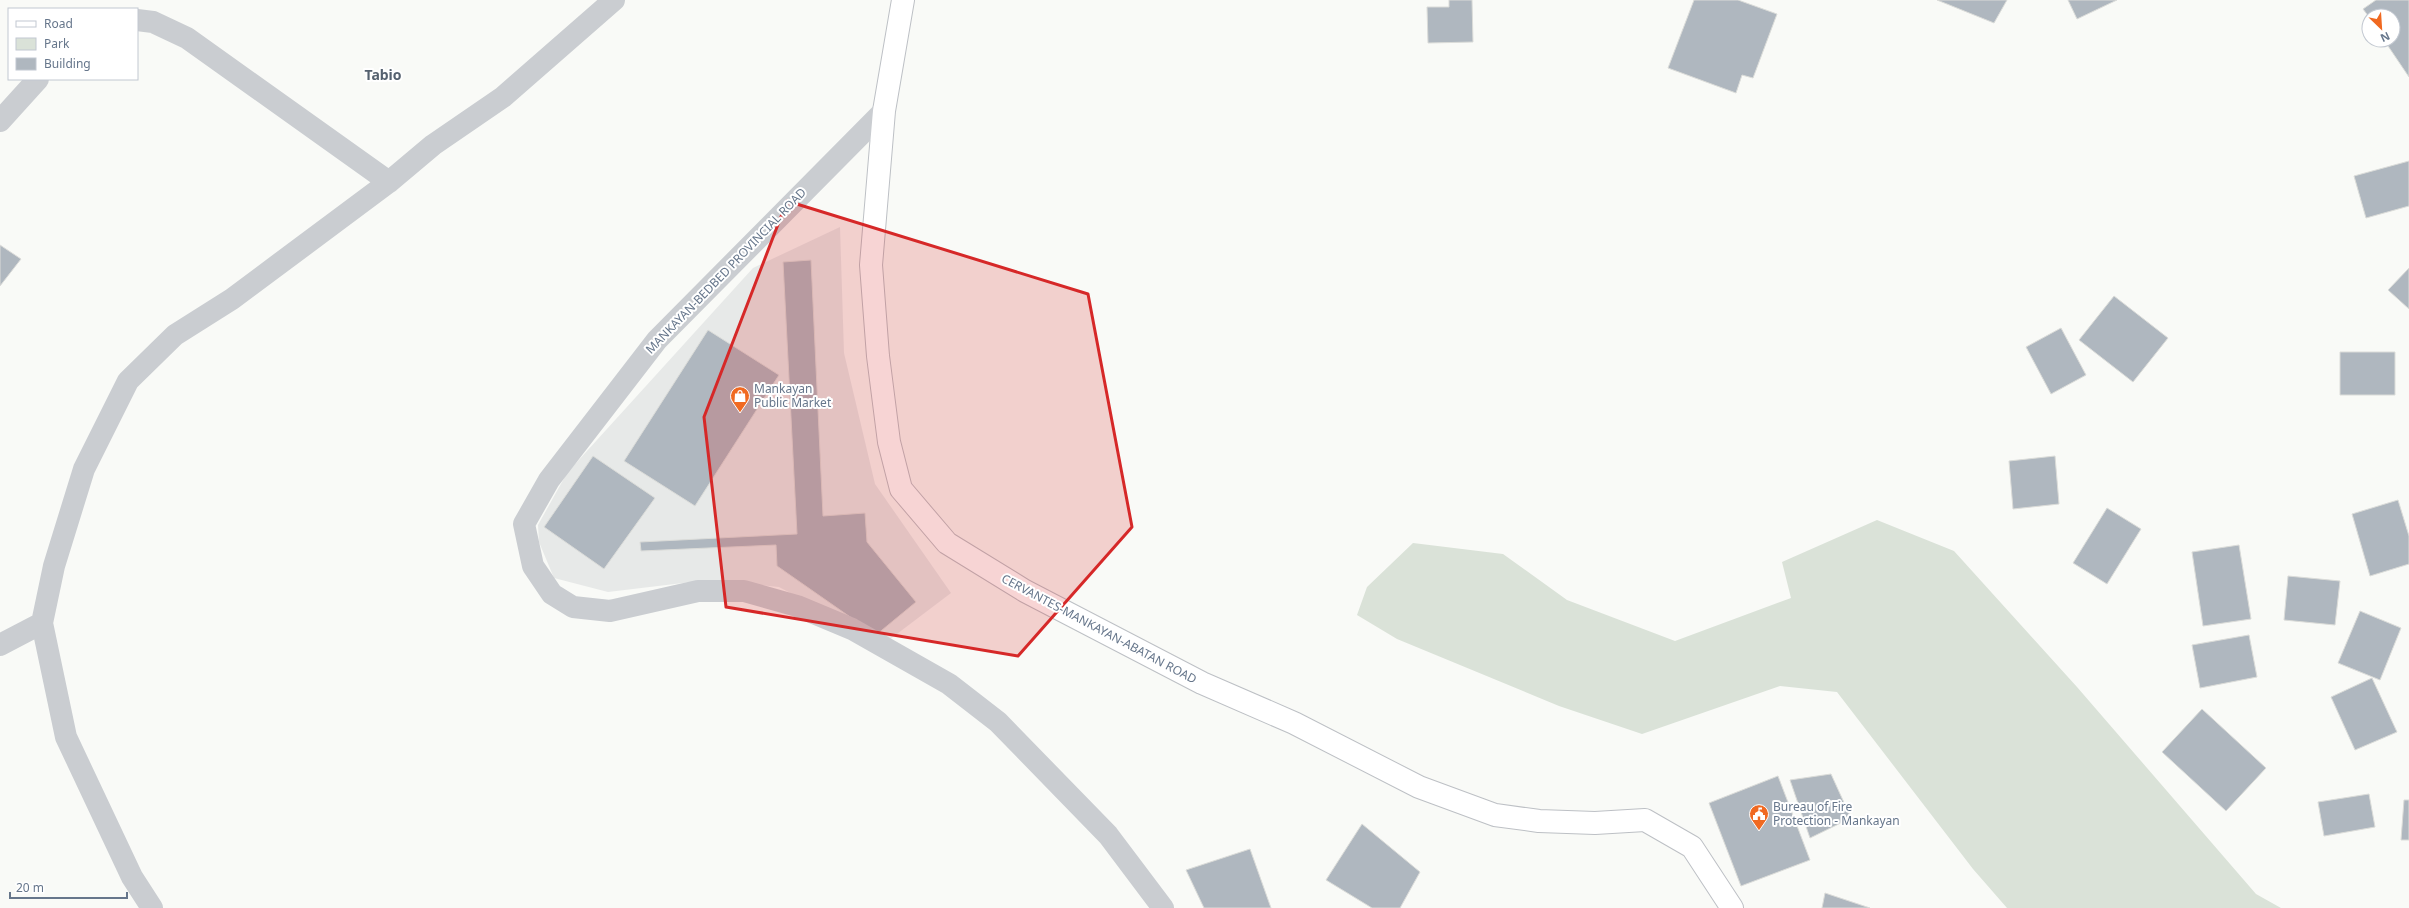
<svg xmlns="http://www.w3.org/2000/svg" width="2409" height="908" font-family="'Noto Sans',sans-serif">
<rect width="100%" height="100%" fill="#f9faf7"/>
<path fill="#e7e9e8" d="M840 227 844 353 875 484 951 593 885 643 779 587 708 580 608 592 554 578 539 542 538 525 567 473 753 268Z"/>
<path fill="#dae2d8" d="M1877 520 1954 551 2077 687 2256 894 2281 908H2007L1973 869 1837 692 1780 686 1642 734 1559 706 1397 639 1357 615 1367 587 1413 543 1503 554 1567 600 1675 641 1791 598 1782 562Z"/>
<path fill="#afb7bf" stroke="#dbdcd9" d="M1449 0H1472L1473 42 1428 43 1427 7H1449Z
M1694 0H1738L1777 14 1753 78 1742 75 1736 93 1668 68Z
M1937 0H2007L1994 23Z
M2068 0H2117L2077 19Z
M2376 0H2409V77L2384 40H2393V16L2369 17 2363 9Z
M2409 161V206L2366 218 2354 176Z
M0 245 21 259 0 286Z
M811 260 823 516 865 513 867 542 916 602 876 635 777 566 776 545 641 551 640 542 797 534 783 262Z
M2409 268V309L2388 290Z
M2114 296 2168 338 2133 382 2079 340Z
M2061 328 2086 375 2051 394 2026 347Z
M708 330 779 375 695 506 624 461Z
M2340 352H2395V395H2340Z
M593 456 655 498 604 569 544 527Z
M2055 456 2059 504 2013 509 2009 461Z
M2398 500 2409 536V564L2370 576 2352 514Z
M2107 508 2141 529 2107 584 2073 563Z
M2239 545 2251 619 2203 626 2192 552Z
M2288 576 2340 581 2335 625 2284 620Z
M2360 611 2401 628 2380 680 2338 663Z
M2249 635 2257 677 2200 688 2192 645Z
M2372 678 2397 732 2355 750 2331 697Z
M2202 709 2266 768 2226 811 2162 752Z
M1831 774 1851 818 1810 838 1790 780Z
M1778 776 1810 860 1741 886 1709 803Z
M2369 794 2375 827 2324 836 2318 802Z
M2404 800H2409V840H2401Z
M1362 824 1420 872 1400 908H1372L1326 880Z
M1250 849 1271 908H1204L1186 870Z
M1825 893 1870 908H1822Z"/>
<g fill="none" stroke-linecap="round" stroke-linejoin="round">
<defs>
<path id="primary" d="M903 0 884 111 871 265 878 356 889 442 901 489 947 543 1025 591 1202 683 1294 723 1419 787 1495 815 1539 821 1595 823 1645 820 1692 847 1732 908"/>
</defs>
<use href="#primary" stroke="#bdc0c5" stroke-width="24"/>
<path stroke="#cacdd1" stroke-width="22" d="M137 20 153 22 187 38 389 182
M0 121 38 79
M42 623 66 737 132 877 152 908
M0 645 42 623 54 566 84 469 128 381 175 335 232 299 389 182 433 145 503 97 614 0"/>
<path stroke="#cacdd1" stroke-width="22" d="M884 111 657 340 549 480 524 524 533 566 552 594 573 607 610 611 698 591H744L797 606 852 629 949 684 998 722 1108 835 1163 908"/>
<use href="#primary" stroke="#fff" stroke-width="22"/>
</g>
<path fill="#d62828" fill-opacity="0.2" stroke="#d62828" stroke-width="3" stroke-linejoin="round" d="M787 201 1088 294 1132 527 1018 656 726 607 704 417Z"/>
<defs>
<symbol id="shop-pin" viewBox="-11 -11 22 30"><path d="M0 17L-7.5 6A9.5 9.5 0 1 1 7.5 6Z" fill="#f06921" stroke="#fff"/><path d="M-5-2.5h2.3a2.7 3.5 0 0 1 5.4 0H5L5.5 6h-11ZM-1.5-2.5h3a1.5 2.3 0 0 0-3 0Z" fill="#fff"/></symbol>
<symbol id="civic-pin" viewBox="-11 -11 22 30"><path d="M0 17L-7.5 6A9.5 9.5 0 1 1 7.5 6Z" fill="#f06921" stroke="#fff"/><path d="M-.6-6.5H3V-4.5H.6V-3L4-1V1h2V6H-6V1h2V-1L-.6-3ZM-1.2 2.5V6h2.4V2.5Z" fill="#fff"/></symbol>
</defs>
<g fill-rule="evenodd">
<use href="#shop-pin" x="729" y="385" width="22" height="30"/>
<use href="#civic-pin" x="1748" y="803" width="22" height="30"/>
</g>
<g text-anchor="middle" stroke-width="4" stroke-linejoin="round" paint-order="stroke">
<g font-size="12" fill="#66768b" stroke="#fff">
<text transform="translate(726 271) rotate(-46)" y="4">MANKAYAN-BEDBED PROVINCIAL ROAD</text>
<text transform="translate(1099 629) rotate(28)" y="4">CERVANTES-MANKAYAN-ABATAN ROAD</text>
</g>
<g font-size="12" fill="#66768b" stroke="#fff" text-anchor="start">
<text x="754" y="393">Mankayan<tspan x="754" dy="14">Public Market</tspan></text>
<text x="1773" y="811">Bureau of Fire<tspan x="1773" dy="14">Protection - Mankayan</tspan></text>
</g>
<g font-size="14" font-weight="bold" fill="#55616f" stroke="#fff">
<text x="383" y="80">Tabio</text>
</g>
</g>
<rect x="8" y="8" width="130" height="72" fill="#ffffff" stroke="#c2c8d1"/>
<rect x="16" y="21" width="20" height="6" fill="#ffffff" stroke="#c2c8d1"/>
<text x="44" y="28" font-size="12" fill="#66768b">Road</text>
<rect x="16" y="38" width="20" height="12" fill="#dae2d8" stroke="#c2c8d1"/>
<text x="44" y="48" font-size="12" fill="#66768b">Park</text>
<rect x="16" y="58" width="20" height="12" fill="#afb7bf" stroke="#c2c8d1"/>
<text x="44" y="68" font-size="12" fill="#66768b">Building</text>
<g transform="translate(2381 28) rotate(155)"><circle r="19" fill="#ffffff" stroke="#c2c8d1"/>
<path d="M0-3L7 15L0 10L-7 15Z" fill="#f06921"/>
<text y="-6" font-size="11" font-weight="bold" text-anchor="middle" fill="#66768b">N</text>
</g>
<path d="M10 892v6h117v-6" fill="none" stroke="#66768b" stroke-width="2"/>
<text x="16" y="892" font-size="12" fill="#66768b" stroke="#ffffff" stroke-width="3" paint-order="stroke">20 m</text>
</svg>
